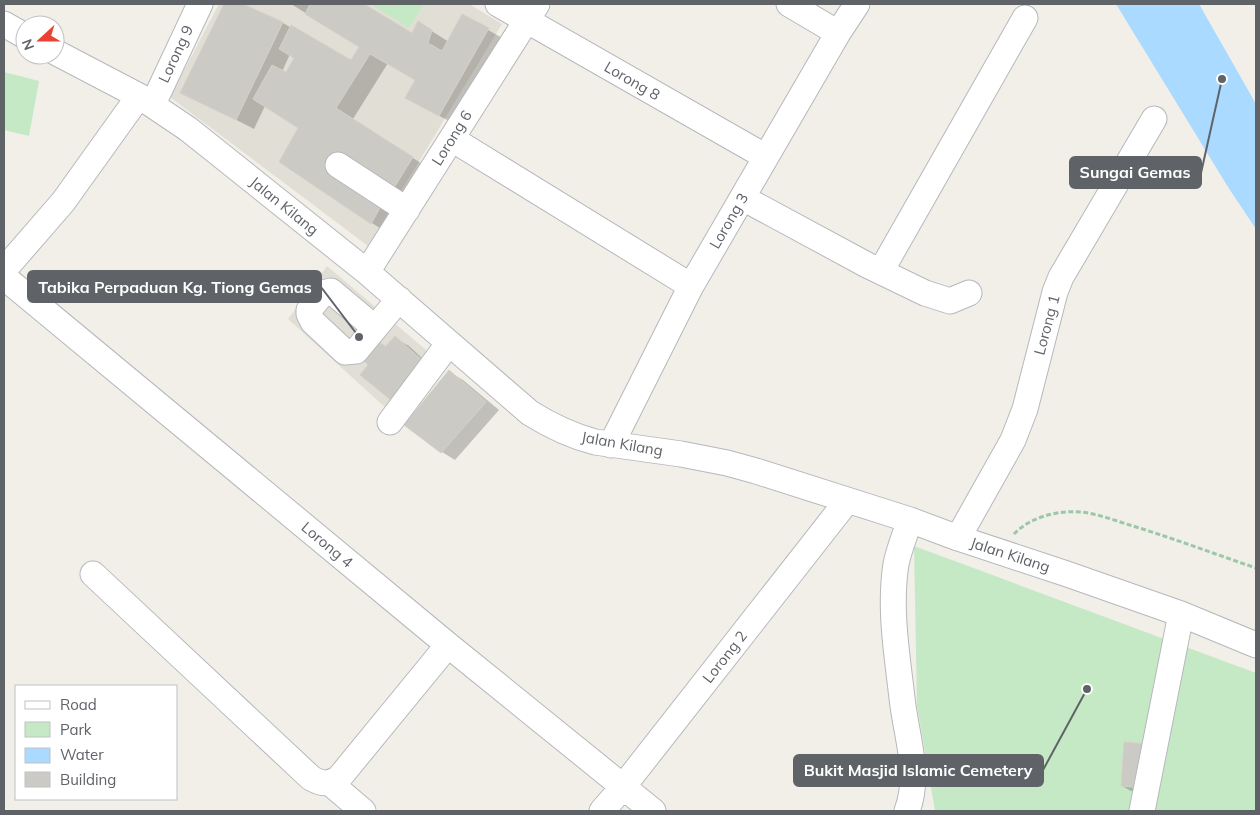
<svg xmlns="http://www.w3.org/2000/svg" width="1260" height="815" font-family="Mulish,sans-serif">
<rect width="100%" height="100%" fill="#f1efe8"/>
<path fill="#e1ded6" d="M219 4H469L502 24 368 246 170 97Z
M327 266 432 355 388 410 288 319Z"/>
<path fill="#c5e8c5" d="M370 4H424L409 28Z
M4 72 39 81 29 136 4 130Z
M914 546 1256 673V811H935L917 705Z"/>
<path fill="#aadaff" d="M1116 4H1199L1256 104V229L1228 187Z"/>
<path fill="#0003" fill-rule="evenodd" d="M225 4H240L283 23 351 62 361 47 291 4H363L413 34 419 23 449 42 488 30 506 40 457 125 424 108 416 80 388 63 353 119 430 169 412 197 394 187 398 217 389 234 372 223 281 161 299 127 265 106 254 129 182 92ZM290 54 296 57 286 74 282 72Z
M395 338 409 346 434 369 370 364 375 340 387 347Z
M449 372 463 380 499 410 455 460 442 452 406 425Z
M1125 743 1149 792 1131 791 1122 786Z"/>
<path fill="#cccac5" stroke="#d6d1c6" d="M224 4H243L283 22 236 120 180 93Z
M310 4H364L412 33 418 21 432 30 428 43 442 51 462 14 489 28 439 116 405 98 415 80 370 54 336 108 413 157 394 188 335 152 326 168 381 206 371 224 279 162 298 128 253 99 272 65 286 72 294 58 279 49 291 25 351 60 359 47 305 14Z
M395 336 422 360 392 401 360 375 368 365 359 356 375 338 385 347Z
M449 370 486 402 441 453 404 425Z
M1124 742 1148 744 1140 788 1121 786Z"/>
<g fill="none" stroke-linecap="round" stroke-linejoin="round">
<defs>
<path id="minor" d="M498 4 766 157
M789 4 838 33
M4 24 25 36
M55 52 139 96 188 129 367 272 530 413C551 426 572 436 595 442L681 454 727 463 756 471 910 520 958 538 1067 574 1181 614 1256 645
M153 104 200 4
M452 139 691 286
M338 165 407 210
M743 198 867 265 925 293 950 301 969 293
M4 270 63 202 139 96
M881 271 1025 18
M367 272 537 4
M4 277 448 645 653 811
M375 328 331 291 323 293 309 310V314L313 322 345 352 356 351 399 299
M390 422 449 343
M611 445 691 286 838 33 857 4
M958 538 1013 440 1025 409 1055 292 1061 277 1154 119
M93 574 311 778C322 784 328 785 339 778L448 645
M330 783 363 811
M602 811 622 788 847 501
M907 811C921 774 906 736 902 698 897 654 889 608 896 564 899 549 905 535 910 520
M1142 811 1181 614"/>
</defs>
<use href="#minor" stroke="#b5b8bc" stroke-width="27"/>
<path stroke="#9cc7a9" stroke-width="3" stroke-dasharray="5 2.5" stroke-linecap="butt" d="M1014 534C1030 517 1058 510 1081 512 1099 514 1116 521 1133 526 1175 539 1215 554 1256 568"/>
<use href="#minor" stroke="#fff" stroke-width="25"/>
</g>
<g text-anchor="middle" stroke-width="5" stroke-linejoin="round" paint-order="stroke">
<g font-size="15" fill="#5f6368" stroke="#fff">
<text transform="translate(176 54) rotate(-65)" y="5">Lorong 9</text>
<text transform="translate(632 81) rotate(30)" y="5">Lorong 8</text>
<text transform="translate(452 138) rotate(-58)" y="5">Lorong 6</text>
<text transform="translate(284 206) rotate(39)" y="5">Jalan Kilang</text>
<text transform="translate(729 221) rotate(-60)" y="5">Lorong 3</text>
<text transform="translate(1047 325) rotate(-75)" y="5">Lorong 1</text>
<text transform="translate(622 444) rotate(10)" y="5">Jalan Kilang</text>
<text transform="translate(327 545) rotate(40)" y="5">Lorong 4</text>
<text transform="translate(1010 555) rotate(18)" y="5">Jalan Kilang</text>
<text transform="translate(725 657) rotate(-52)" y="5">Lorong 2</text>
</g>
</g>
<path fill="none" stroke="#5f6368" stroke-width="2" d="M1222 79L1201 173M359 337L321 287M1087 689L1043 770"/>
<g fill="#5f6368" stroke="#fff" stroke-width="2">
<circle cx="1222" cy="79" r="5"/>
<circle cx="359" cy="337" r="5"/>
<circle cx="1087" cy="689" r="5"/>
</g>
<g fill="#5f6368" stroke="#5f6368" stroke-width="2">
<rect x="1070" y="157" width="131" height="31" rx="5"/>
<rect x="28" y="271" width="293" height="31" rx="5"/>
<rect x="794" y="755" width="249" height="31" rx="5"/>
</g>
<g font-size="16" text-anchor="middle" font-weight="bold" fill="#fff">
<text x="1135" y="178">Sungai Gemas</text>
<text x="175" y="293">Tabika Perpaduan Kg. Tiong Gemas</text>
<text x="918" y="776">Bukit Masjid Islamic Cemetery</text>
</g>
<rect width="1260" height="815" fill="none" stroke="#5f6368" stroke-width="10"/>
<rect x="15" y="685" width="162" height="115" fill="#ffffff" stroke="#bfc1c3"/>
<rect x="25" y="701" width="25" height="8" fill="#ffffff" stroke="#bfc1c3"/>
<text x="60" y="710" font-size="15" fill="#5f6368">Road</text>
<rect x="25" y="722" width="25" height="15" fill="#c5e8c5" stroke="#bfc1c3"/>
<text x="60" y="735" font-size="15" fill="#5f6368">Park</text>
<rect x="25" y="748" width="25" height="15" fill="#aadaff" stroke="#bfc1c3"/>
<text x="60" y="760" font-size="15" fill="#5f6368">Water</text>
<rect x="25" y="772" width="25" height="15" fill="#cccac5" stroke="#bfc1c3"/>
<text x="60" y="785" font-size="15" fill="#5f6368">Building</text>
<g transform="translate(40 40) rotate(249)"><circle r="24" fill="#ffffff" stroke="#bfc1c3"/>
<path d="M0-4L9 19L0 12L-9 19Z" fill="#ea4335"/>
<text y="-8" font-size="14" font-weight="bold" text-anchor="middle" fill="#5f6368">N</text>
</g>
</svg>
